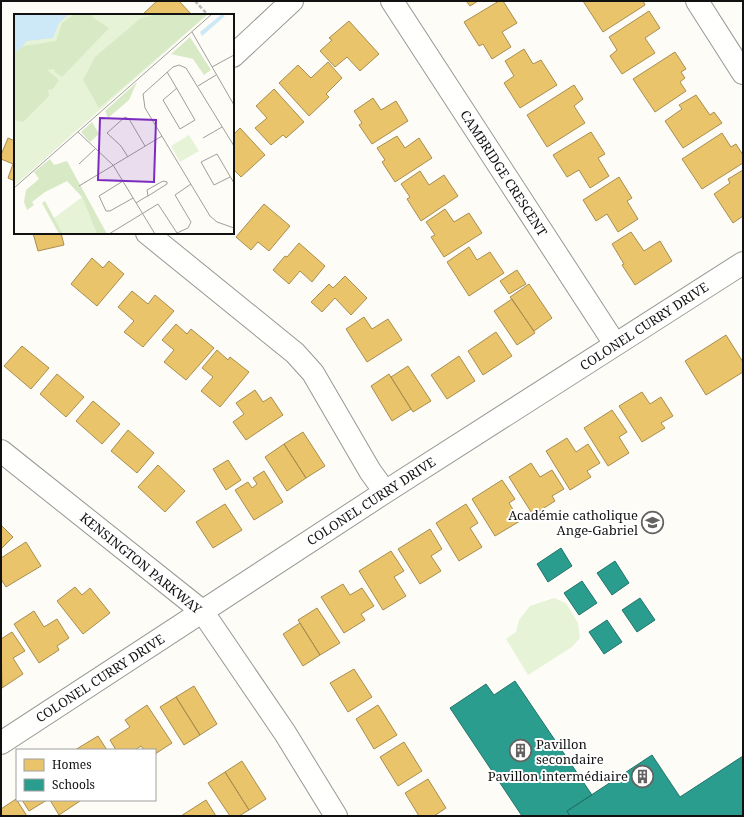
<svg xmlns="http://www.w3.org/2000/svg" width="744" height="817" font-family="'Noto Serif',serif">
<rect width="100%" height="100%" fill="#fdfcf7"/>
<path fill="#e7f3d7" d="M554 598 566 603 578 623 580 638 572 647 528 675 506 639 516 632 519 620 530 606Z"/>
<path fill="#e9c46a" stroke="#a88e4f" d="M157 1H179L192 15H142Z
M466 1H478L470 6Z
M499 1H503L517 23 502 32 511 47 492 59 483 44 479 46 464 22Z
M583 1H643L645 5 603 32Z
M649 11 660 28 645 38 655 53 622 74 610 56 617 50 609 37Z
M349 21 379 54 360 71 347 57 335 67 320 51 332 40 329 38Z
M524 49 533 64 541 60 557 85 520 108 504 83 514 76 505 61Z
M675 52 686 69 681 72 685 78 680 82 686 91 655 112 633 79Z
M328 62 342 78 326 94 329 97 309 116 279 83 298 65 311 78Z
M574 85 583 99 574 106 585 123 547 147 527 115Z
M274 89 304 122 286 138 283 135 271 145 255 128 267 118 256 106Z
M696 95 710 115 714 112 722 123 683 148 665 121 682 109 679 105Z
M373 98 381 110 396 101 408 121 372 144 359 125 362 123 354 111Z
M240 128 265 155 241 177 233 169V135Z
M591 132 605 154 598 158 609 176 590 188 579 170 567 177 553 155Z
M722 133 731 147 736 144 743 155V163L702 189 682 159Z
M397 136 405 148 419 138 432 158 395 182 382 162 385 160 377 148Z
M8 138 15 141V181L8 178 13 164 1 159V155Z
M743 170V216L733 223 714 194 730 183 728 179Z
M420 171 429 185 444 175 458 196 421 221 407 199 410 197 401 184Z
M619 177 632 198 627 201 638 219 618 232 607 214 596 221 583 200Z
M264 204 290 226 269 251 258 242 251 250 236 237Z
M445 209 454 222 469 213 482 233 444 257 431 237 435 235 426 222Z
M631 232 644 251 660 241 672 261 635 285 622 265 624 264 612 244Z
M33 233H61L64 245 38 251Z
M299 243 325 266 312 282 300 271 289 284 273 270 285 256 287 257Z
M469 247 477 260 490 252 504 273 469 296 447 262Z
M92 258 103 268 109 261 124 274 97 306 71 284Z
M517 270 526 284 509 294 500 281Z
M345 276 367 298 351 315 335 298 322 312 311 302 329 284 333 288Z
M529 284 552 318 534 331 510 297Z
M132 291 148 304 155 295 174 311 143 347 124 332 134 321 118 307Z
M512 299 535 333 517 345 494 311Z
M364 317 372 329 388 319 402 340 367 362 346 329Z
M176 324 187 334 191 329 214 348 186 380 164 362 174 350 162 340Z
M496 332 512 356 483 375 468 351Z
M726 335 743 362V372L706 395 685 361Z
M22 346 49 368 31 389 4 366Z
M217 350 228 360 230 357 249 372 220 407 201 391 213 377 202 368Z
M459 356 475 381 447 399 431 375Z
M408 366 431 401 413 412 391 377Z
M57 374 84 397 66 417 40 394Z
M389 374 411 409 392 421 371 386Z
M255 390 263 402 271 397 283 415 246 440 233 422 244 414 236 403Z
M642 392 650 404 661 397 673 416 661 423 665 428 642 442 619 406Z
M93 401 120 424 102 444 76 421Z
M612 410 627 432 619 437 629 453 608 466 584 428Z
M128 430 154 453 137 473 111 451Z
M303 432 325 466 306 478 284 444Z
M567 438 576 452 588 444 600 463 587 471 591 477 570 490 546 451Z
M284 444 306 478 287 491 265 457Z
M228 460 241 480 226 490 213 469Z
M531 463 540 477 552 470 564 489 552 496 555 501 533 515 509 477Z
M158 465 185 491 165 512 138 487Z
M264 471 283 502 254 520 235 490 248 482 252 488 257 484 253 478Z
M502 480 515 499 509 503 520 521 495 536 472 499Z
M225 504 242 530 213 548 196 522Z
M466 504 478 523 470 528 482 547 459 561 436 523Z
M1 525 13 537 1 549Z
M430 529 442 549 431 556 441 571 420 584 398 549Z
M26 542 41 566 6 587 1 579V558Z
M391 551 404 571 394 577 406 596 383 610 359 571Z
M343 584 350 595 362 588 374 606 361 614 365 620 344 633 321 597Z
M75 587 82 595 90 588 110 613 83 634 57 601Z
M317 608 340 643 320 655 298 620Z
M34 611 44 627 57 619 69 638 57 646 59 650 39 663 14 624Z
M300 623 320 655 303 666 283 634Z
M12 632 25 651 13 658 23 674 2 688 1 639Z
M354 669 372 697 348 712 330 683Z
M194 686 217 724 200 735 176 697Z
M176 697 200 735 184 745 160 707Z
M147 705 172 743 155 754V750H144L141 746 135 750H116L110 740 130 727 125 720Z
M378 705 397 735 374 749 356 719Z
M98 736 107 750H75Z
M404 742 422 771 398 786 380 757Z
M242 761 266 799 249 810 225 772Z
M225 772 249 810 239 816H230L208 783Z
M428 779 446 808 434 816H419L405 793Z
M16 799 27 816H1V809Z
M22 800H47L29 811Z
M50 800H79L80 801 59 815Z
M206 800 216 816H181L184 814Z"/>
<path fill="#2a9d8f" stroke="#227369" d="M561 548 572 566 548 582 537 564Z
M615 561 629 583 612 595 597 573Z
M582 581 597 603 579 615 564 593Z
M640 598 655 620 637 632 622 610Z
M607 620 622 642 604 654 589 632Z
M515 681 592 795 567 811 570 816H522L450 708 486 684 494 695Z
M652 755 680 797 743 756V816H570L567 811Z"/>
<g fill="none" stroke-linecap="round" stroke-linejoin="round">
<defs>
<path id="minor" d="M392 1 615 344
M697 1 743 73
M233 56 292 1
M147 233 295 353 313 373 370 471 385 492
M1 451 202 611 285 733 336 816
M1 743 385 492 743 263"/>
</defs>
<use href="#minor" stroke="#979795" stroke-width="24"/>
<path stroke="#b9b9b8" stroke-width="2.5" stroke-dasharray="4 2" stroke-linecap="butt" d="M195 1 208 15"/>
<use href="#minor" stroke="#fffffe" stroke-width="22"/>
</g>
<defs>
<symbol id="school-ring" viewBox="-11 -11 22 22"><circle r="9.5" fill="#fff" stroke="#646362" stroke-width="1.5"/><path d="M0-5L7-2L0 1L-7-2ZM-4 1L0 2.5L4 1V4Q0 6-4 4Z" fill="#646362"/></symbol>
<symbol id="building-ring" viewBox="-11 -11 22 22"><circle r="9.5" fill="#fff" stroke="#646362" stroke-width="1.5"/><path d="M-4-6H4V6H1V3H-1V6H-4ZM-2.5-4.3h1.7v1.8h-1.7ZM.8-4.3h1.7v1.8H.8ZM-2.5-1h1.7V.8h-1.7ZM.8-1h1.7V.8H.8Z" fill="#646362"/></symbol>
</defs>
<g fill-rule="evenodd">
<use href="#school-ring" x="640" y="510" width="25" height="25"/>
<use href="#building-ring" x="508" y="738" width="25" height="25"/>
<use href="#building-ring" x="630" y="764" width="25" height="25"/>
</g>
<g text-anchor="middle" stroke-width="4" stroke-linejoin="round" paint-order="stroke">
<g font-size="13" fill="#111" stroke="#fff">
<text transform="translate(504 173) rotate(57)" y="5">CAMBRIDGE CRESCENT</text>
<text transform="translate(644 326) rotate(-33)" y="5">COLONEL CURRY DRIVE</text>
<text transform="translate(371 501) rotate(-33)" y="5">COLONEL CURRY DRIVE</text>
<text transform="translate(141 563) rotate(39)" y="5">KENSINGTON PARKWAY</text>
<text transform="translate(100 678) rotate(-33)" y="5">COLONEL CURRY DRIVE</text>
</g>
<g font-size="13" fill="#111" stroke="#fff" text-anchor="end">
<text x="638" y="520">Académie catholique<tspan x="638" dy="15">Ange-Gabriel</tspan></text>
<text x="536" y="749" text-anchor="start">Pavillon<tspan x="536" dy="15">secondaire</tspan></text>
<text x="628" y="781">Pavillon intermédiaire</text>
</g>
</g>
<g transform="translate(14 14)">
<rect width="220" height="220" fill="#fdfcf7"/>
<path d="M0 0H194L0 172ZM175 121 185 137 166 148 157 132ZM68 183 83 220H49L40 204Z" fill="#e7f3d7"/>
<path d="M61 0H80L78 3 95 14 48 63 41 58 40 55 33 56 45 66 39 75 34 76 35 82 9 108 0 106V37L10 32 42 27 48 9ZM145 0H194L85 94 69 66 81 43 127 4ZM176 23 197 56 190 61 179 45 157 40ZM123 68 115 86 94 104 91 97ZM78 108 85 120 76 128 67 118ZM36 145 40 151 53 147 93 220H83L68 183 53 167 31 178 18 188 20 191 13 196 10 188 12 176 25 165 20 158ZM31 187 40 204 49 220H45L28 189Z" fill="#d8eac5"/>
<path d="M0 0H55L45 9 39 24 13 27 4 37 0 36ZM208 0 211 2 188 22 186 18Z" fill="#cde8f7"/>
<path fill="none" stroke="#9f9e9b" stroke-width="1" d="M178 18 220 91M198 53 220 41M153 58 159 68 181 106 166 115 149 86 163 74M184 72 202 61M64 118 99 151 141 220M189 124 208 113M220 132 172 54 165 51 159 53 129 80 131 94 196 202 203 208 220 214M114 143 107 132 93 119 111 103 115 105 131 132M65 150 81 135M216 163 200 171 187 148 203 140 220 169M109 167 85 182 92 197H96L119 184M65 172 148 122M0 174 198 0M122 189 130 184 134 182 153 170V168L149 167 133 176 134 182M95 220 144 190 163 219 174 214 177 208 161 181 177 170"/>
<path fill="#7b2cbf" fill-opacity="0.15" stroke="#7b2cbf" stroke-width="2" d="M86 104 142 106 140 168 84 166Z"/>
<rect width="220" height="220" fill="none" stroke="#111" stroke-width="2"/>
</g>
<rect width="744" height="817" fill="none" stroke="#111111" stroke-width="4"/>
<rect x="16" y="749" width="140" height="52" fill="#ffffff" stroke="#a0a0a0"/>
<rect x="24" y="759" width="20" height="12" fill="#e9c46a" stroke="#a0a0a0"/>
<text x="52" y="769" font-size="12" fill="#111111">Homes</text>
<rect x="24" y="779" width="20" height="12" fill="#2a9d8f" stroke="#a0a0a0"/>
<text x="52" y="789" font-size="12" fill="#111111">Schools</text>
</svg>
